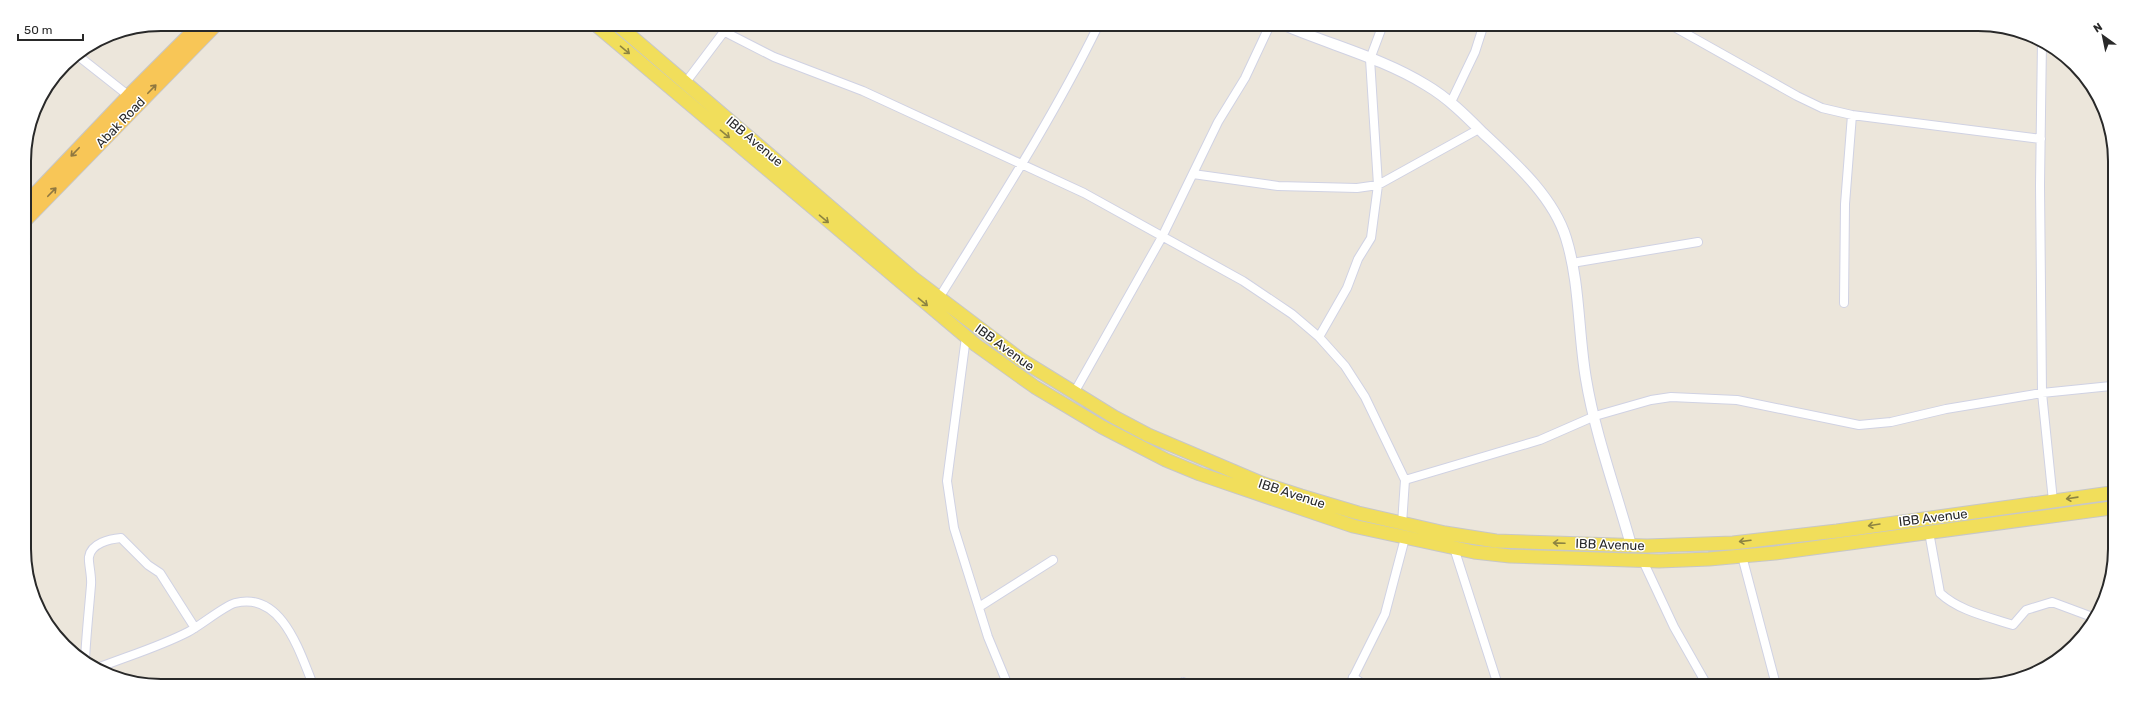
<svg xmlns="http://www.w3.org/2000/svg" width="2139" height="710" font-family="Rubik,sans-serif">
<rect width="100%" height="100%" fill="#ece6db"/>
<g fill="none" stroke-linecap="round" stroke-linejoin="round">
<defs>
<path id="minor" d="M1676 28 1797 96 1822 108 1852 115 2041 139
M725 32 774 57 863 91 1084 193 1243 281 1292 314 1319 337 1345 366 1365 397 1405 480 1402 524
M2042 41 2040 185 2042 393 2053 501
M77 55 129 96
M686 82 729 25
M1451 102 1475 52 1483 27
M1193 174 1278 186 1357 188 1378 185 1479 129
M1572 263 1698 242
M939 298C994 209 1052 120 1098 26
M1844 303 1845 204 1852 115
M966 337 947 481 954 528 988 637 1007 683
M1319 337 1347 288 1358 259 1371 238 1378 185 1370 59 1382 27
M1074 393 1162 237 1218 122 1245 78 1269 27
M1405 480 1540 440 1595 416 1651 400 1671 397 1737 400 1859 425 1891 422 1946 409 2042 393 2111 386
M1929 532 1940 593C1959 611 1989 617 2013 625L2026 610 2052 602 2095 618
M1454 548 1498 685
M1742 556 1776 685
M1643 561 1674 627 1707 685
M979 607 1053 560
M85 661C86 636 89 610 91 585 92 576 88 562 89 557 91 543 110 539 121 538L148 565 160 573 195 628
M95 669C125 657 159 647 188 632 200 626 224 606 235 603 281 591 299 650 312 682
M1353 677 1363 684
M1182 684 1183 682
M1350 684 1385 614 1405 538"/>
<path id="tertiary" d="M1289 27C1334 46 1384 59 1426 85 1448 98 1465 115 1483 133 1514 162 1553 196 1566 238 1580 283 1578 332 1586 379 1595 434 1616 491 1631 545"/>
<path id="primary" d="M596 25 976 345 1035 387 1102 427 1166 460 1200 474 1353 526 1474 552 1510 556 1659 561 1709 559 1775 553 2111 508
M618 25 913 278 1020 359 1114 417 1148 435 1261 483 1301 496 1358 513 1445 533 1496 541 1647 546 1733 543 1837 531 2111 493"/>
<path id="trunk" d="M25 205 129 96 201 24
M25 220 216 24"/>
</defs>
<use href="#minor" stroke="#d0d2e3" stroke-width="10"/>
<use href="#tertiary" stroke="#d0d2e3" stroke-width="12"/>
<use href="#primary" stroke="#c7c7c7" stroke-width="15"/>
<use href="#trunk" stroke="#c7c7c7" stroke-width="16"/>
<use href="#minor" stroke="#fff" stroke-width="8"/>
<use href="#tertiary" stroke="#fff" stroke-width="10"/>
<use href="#primary" stroke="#f1de5b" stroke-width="13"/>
<use href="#trunk" stroke="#f8c657" stroke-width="14"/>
</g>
<defs><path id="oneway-shaft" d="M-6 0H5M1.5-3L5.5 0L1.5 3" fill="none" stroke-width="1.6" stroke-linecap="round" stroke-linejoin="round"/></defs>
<g stroke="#8d8442">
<use href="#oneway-shaft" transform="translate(625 50) rotate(40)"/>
<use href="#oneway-shaft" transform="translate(725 134) rotate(40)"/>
<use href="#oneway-shaft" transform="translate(824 219) rotate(40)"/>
<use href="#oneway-shaft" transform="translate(923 302) rotate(40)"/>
<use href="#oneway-shaft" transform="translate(2072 498) rotate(172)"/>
<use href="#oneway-shaft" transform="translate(1874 525) rotate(171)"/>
<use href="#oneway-shaft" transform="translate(1745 541) rotate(173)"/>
<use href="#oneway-shaft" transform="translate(1559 543) rotate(-178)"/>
</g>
<g stroke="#907840">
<use href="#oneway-shaft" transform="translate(152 89) rotate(-46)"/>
<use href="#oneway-shaft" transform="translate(75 152) rotate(134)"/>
<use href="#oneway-shaft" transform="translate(52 192) rotate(-46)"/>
</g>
<g text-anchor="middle" stroke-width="3" stroke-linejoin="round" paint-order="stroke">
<g font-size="13" fill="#292929" stroke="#fff">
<text transform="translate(120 122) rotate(-46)" y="5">Abak Road</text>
<text transform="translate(755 141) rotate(40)" y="5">IBB Avenue</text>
<text transform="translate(1005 347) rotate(36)" y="5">IBB Avenue</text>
<text transform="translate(1292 493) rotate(18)" y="5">IBB Avenue</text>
<text transform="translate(1933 517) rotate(-7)" y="5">IBB Avenue</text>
<text transform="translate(1610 544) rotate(2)" y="5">IBB Avenue</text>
</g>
</g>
<path d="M0 0H2139V710H0ZM161 31H1978A130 130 0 0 1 2108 161V549A130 130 0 0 1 1978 679H161A130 130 0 0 1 31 549V161A130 130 0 0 1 161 31Z" fill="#fff" fill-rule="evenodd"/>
<path fill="none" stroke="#292929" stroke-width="2" d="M161 31H1978A130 130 0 0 1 2108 161V549A130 130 0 0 1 1978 679H161A130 130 0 0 1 31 549V161A130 130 0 0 1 161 31Z"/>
<g transform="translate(2103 36) rotate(327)" stroke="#ffffff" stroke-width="3" paint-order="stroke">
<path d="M0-3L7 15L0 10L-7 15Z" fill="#292929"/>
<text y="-6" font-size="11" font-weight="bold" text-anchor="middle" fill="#292929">N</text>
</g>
<path d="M18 34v6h65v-6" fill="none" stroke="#292929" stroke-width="2"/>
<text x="24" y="34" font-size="12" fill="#292929" stroke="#ffffff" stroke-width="3" paint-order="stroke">50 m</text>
</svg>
